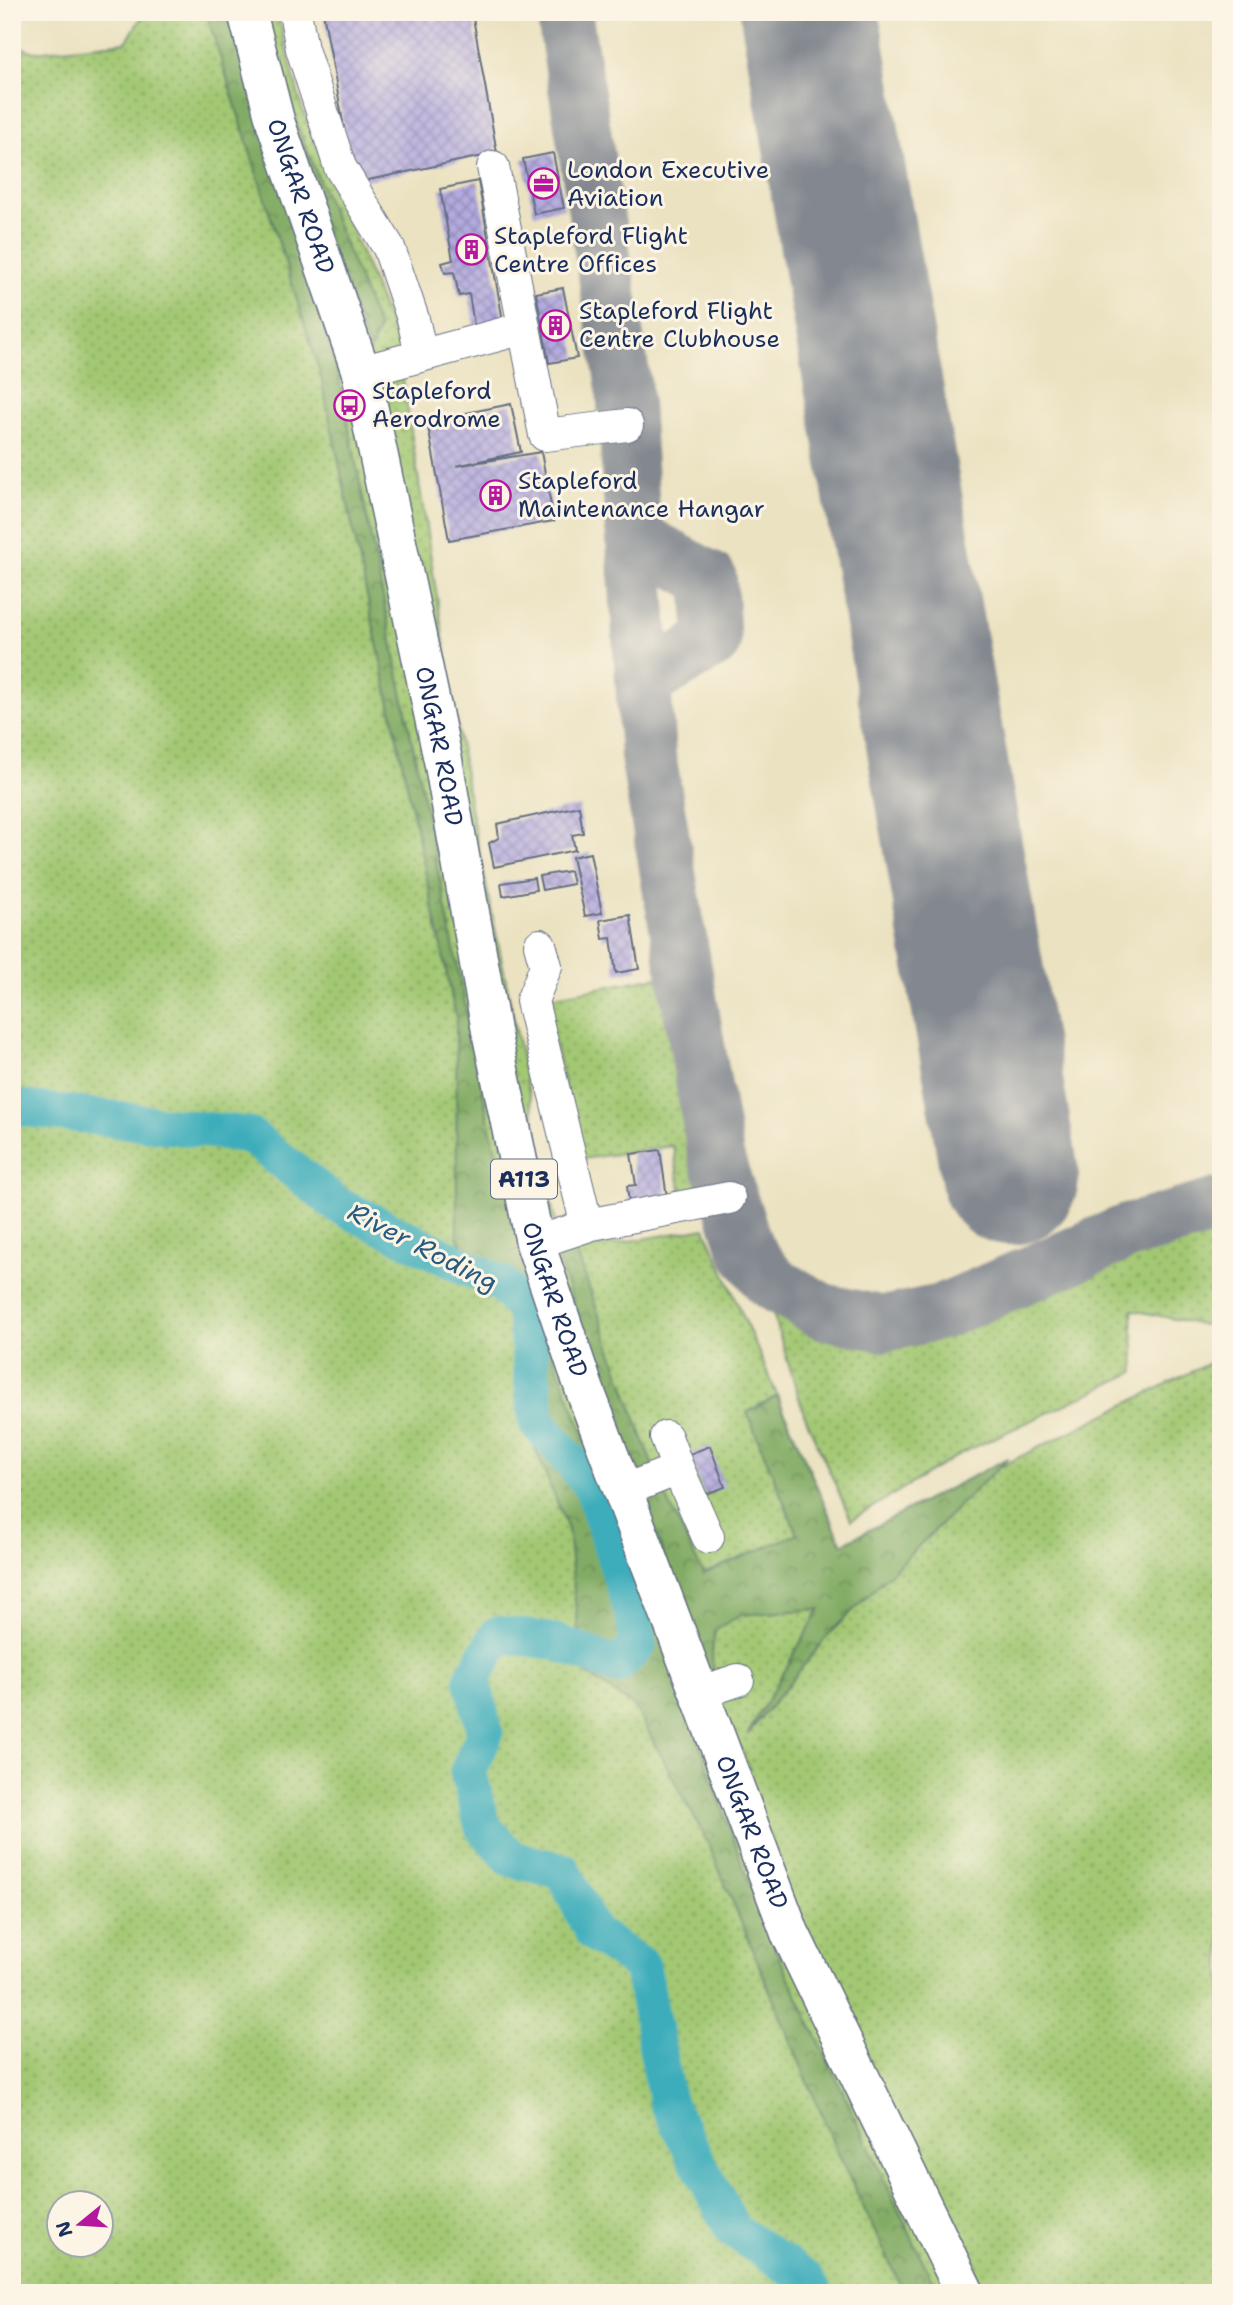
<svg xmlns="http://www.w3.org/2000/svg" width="1233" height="2305" font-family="'Shantell Sans',sans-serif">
<defs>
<pattern id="grass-dots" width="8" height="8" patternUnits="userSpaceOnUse" patternTransform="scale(1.75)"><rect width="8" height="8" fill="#a3c873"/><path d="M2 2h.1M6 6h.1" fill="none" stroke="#84a362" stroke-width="1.8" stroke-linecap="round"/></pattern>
<pattern id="forest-crowns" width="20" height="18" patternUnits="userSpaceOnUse" patternTransform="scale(1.75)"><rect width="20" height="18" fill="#82ac65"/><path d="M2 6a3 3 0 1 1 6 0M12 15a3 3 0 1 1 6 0" fill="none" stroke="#6a8c56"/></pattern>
<pattern id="building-cross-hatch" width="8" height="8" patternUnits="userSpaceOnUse" patternTransform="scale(1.75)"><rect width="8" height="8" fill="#b3aade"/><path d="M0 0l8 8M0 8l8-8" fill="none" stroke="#918bb7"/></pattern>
</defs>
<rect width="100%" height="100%" fill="#fcf5e5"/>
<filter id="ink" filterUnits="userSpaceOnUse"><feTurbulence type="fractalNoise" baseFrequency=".0143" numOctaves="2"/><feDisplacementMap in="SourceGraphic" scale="14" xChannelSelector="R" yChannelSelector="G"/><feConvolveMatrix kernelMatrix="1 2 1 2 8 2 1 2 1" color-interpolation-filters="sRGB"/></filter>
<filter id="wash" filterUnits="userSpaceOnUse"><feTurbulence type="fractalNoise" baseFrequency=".00686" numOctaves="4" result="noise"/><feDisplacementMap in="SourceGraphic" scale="28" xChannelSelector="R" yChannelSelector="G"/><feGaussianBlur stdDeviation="1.57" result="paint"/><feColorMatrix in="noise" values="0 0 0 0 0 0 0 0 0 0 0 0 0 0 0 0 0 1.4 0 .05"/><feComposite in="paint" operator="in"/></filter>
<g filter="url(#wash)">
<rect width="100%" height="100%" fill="#ebe2c1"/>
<path fill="url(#grass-dots)" stroke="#5f7c68" stroke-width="2" fill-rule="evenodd" d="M145 12H277L302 108 397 342 470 807 562 1253 705 1228 842 1545 1221 1357V2293H12V44L34 52 126 42ZM60 2204H102V2246H60Z
M659 977 700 1196 682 1199 673 1146 582 1159 544 998Z
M1221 1222V1320L1202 1325 1132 1310 1135 1372 962 1453 851 1520 804 1414 768 1297 824 1334 881 1344 1036 1299 1116 1258 1194 1228Z"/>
<path fill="url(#forest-crowns)" stroke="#4e6e62" stroke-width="2" d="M206 12H227L337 369 490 1128 546 1337 661 1635 764 1925 938 2293H904L836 2149 708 1843 635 1707 582 1671 568 1529 517 1404 511 1319 457 1237 456 1017 320 373Z
M295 120 379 329 370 351 293 147Z
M576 1251 657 1478 703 1574 797 1534 747 1412 777 1396 842 1544 1008 1458 830 1633 747 1735 820 1609 741 1615 716 1629C702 1678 729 1726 750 1769L741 1772 557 1257Z"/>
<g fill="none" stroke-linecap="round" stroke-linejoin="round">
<path stroke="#3eadbb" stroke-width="37" d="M12 1107 249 1135 338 1205 503 1285 525 1311 537 1422 592 1486 634 1617 638 1645 617 1666 556 1642 498 1634 472 1679 485 1733 468 1772 483 1827 512 1859 563 1871 593 1933 642 1966 667 2102 733 2230 806 2279 814 2293"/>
<path stroke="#838890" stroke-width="56" d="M564 12 624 388 648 756 716 1157 747 1251 771 1282 822 1311 884 1324 941 1312 1127 1232 1221 1205
M634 537 709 579 713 641 643 682"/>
<path stroke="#838890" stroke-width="138" d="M809 12 1010 1176"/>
</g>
<g id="blocks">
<path fill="url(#building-cross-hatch)" d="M323 12H472L497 153 354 183Z
M553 153 564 208 534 214 523 159Z
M478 181 503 321 474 325 469 294 459 296 454 272 445 273 442 263 453 260 440 189Z
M563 288 577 358 549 363 536 293Z
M511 404 521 452 456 466 541 452 554 521 449 540 427 421Z
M579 806 583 833 572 835 575 850 494 867 489 843 499 838 497 824Z
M590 853 602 913 585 916 572 857Z
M570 871 573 884 542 890 539 876Z
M534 878 536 890 503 896 501 883Z
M630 915 639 969 616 973 611 938 603 939 600 920Z
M660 1150 667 1197 629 1203 627 1186 636 1185 631 1154Z
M710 1446 725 1487 704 1495 689 1454Z"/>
</g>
</g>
<g filter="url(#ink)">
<use href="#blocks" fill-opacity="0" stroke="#646e81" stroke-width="2"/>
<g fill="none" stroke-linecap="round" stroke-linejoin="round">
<defs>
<path id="minor" d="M295 12 302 49 340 167 389 248 413 319 421 354
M493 167 545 435 627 425
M361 372 524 328
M540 945 546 966 532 1001 585 1218 592 1224 729 1198
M535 1243 592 1224
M666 1437 678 1469
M623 1491 678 1469 708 1537
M699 1693 738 1680"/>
<g id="major">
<path id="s1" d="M247 12 276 124 361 372 443 760 491 1031 535 1243 584 1388 790 1933 965 2293"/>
</g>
</defs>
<use href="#minor" stroke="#646e81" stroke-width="34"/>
<use href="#major" stroke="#646e81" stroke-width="41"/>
<path stroke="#646e81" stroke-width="3.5" stroke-dasharray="5 5" stroke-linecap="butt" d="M12 2289 50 2293"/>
<use href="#minor" stroke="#fff" stroke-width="32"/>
<use href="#major" stroke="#fff" stroke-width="38"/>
</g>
</g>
<defs>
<symbol id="office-ring" viewBox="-11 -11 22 22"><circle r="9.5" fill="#fcf5e5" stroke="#b5179e" stroke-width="1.5"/><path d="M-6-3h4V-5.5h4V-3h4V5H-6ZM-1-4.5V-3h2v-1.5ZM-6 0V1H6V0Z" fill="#b5179e"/></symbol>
<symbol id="building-ring" viewBox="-11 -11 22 22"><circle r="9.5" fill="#fcf5e5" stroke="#b5179e" stroke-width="1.5"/><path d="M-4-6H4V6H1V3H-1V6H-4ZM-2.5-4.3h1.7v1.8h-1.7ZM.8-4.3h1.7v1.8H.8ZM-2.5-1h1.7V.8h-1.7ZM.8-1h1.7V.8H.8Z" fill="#b5179e"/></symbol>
<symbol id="bus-ring" viewBox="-11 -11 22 22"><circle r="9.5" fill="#fcf5e5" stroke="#b5179e" stroke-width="1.5"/><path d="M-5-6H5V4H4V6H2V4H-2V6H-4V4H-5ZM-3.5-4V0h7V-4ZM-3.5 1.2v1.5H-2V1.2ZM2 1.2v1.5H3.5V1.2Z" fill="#b5179e"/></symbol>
</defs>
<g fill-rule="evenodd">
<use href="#office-ring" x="526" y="166" width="35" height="35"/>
<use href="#building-ring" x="454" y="232" width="35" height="35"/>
<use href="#building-ring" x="538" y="308" width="35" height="35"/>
<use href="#bus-ring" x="332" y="388" width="35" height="35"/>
<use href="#building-ring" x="478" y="478" width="35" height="35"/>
</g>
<g text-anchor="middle" stroke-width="6" stroke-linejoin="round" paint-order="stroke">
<rect fill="#fcf5e5" stroke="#5e6a86" stroke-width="2" x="491" y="1159.5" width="66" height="39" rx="5"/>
<g font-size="23" font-weight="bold" fill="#1b2f5e">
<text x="524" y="1187">A113</text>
</g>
<g font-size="24" fill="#1b2f5e" stroke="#fcf5e5" text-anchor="start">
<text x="567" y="178">London Executive<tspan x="567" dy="28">Aviation</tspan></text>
<text x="494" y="244">Stapleford Flight<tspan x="494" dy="28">Centre Offices</tspan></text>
<text x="579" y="319">Stapleford Flight<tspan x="579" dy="28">Centre Clubhouse</tspan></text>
<text x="372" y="399">Stapleford<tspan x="372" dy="28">Aerodrome</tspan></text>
<text x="518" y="489">Stapleford<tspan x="518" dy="28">Maintenance Hangar</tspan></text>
</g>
<g font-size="24" fill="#1b2f5e" stroke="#fcf5e5">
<text dy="8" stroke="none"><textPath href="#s1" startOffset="192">ONGAR ROAD</textPath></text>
<text dy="8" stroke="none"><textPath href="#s1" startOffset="760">ONGAR ROAD</textPath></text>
<text dy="8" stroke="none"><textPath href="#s1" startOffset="1326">ONGAR ROAD</textPath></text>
<text dy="8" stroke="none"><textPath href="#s1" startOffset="1894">ONGAR ROAD</textPath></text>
</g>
<g font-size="26" font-style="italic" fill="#275b7f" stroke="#fcf5e5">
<text transform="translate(423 1247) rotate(27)" y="9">River Roding</text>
</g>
</g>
<rect width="1233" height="2305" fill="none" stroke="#fcf5e5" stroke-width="42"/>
<g transform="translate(80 2224) rotate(252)"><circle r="33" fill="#fcf5e5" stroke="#a2a6af" stroke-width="2"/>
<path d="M0-5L12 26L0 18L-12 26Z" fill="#b5179e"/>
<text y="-10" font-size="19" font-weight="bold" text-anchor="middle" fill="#1b2f5e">N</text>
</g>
</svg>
